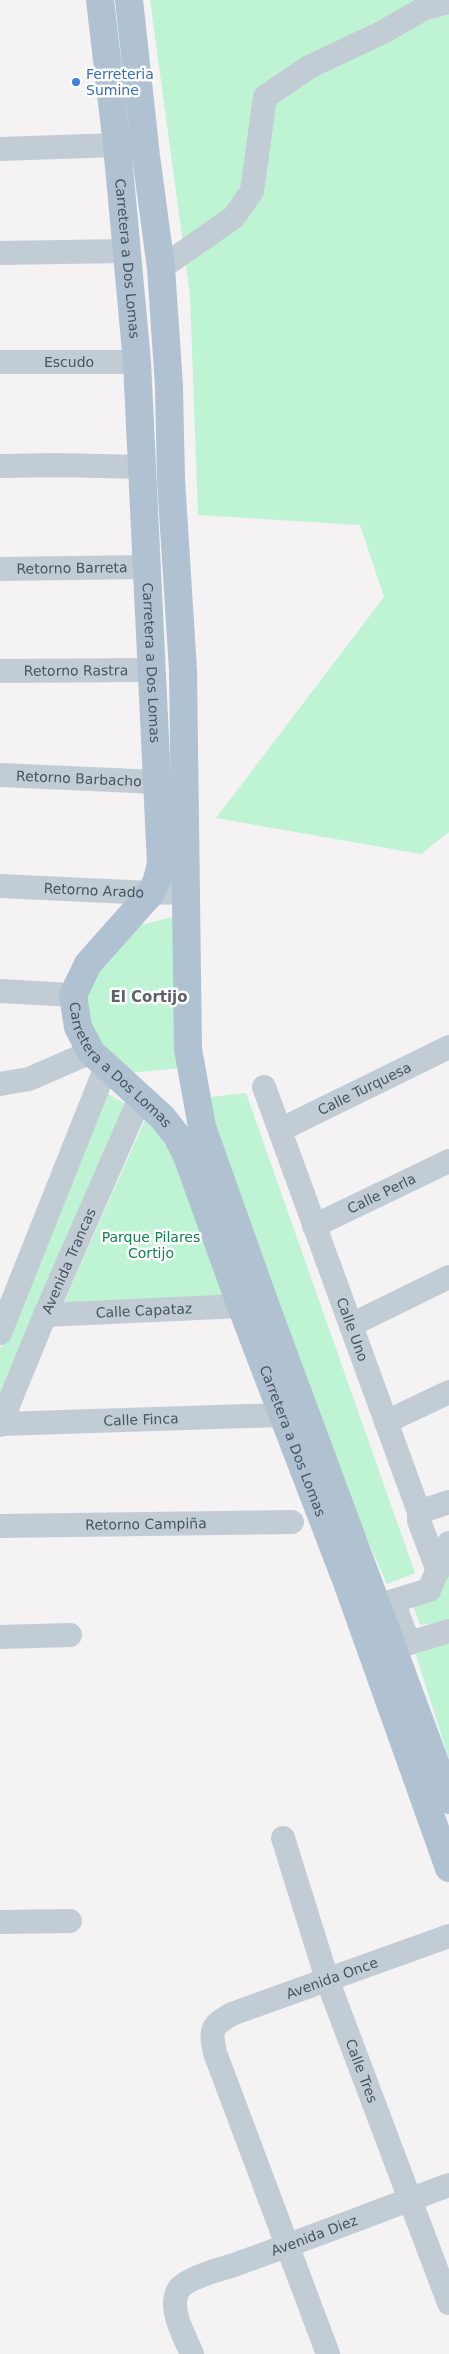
<svg xmlns="http://www.w3.org/2000/svg" width="449" height="2354" font-family="'DejaVu Sans',sans-serif">
<rect width="100%" height="100%" fill="#f4f2f2"/>
<path fill="#bef3d3" d="M150 0H449V832L421 854 216 818 384 597 360 525 198 515 190 295Z
M180 915 183 1068 127 1073 88 1045 78 1002 99 966 141 925Z
M105 1092 127 1105 0 1397V1349Z
M246 1093 415 1573 387 1584 345 1490 202 1098Z
M148 1113 177 1150 230 1301 64 1302Z
M449 1548V1621L420 1625 412 1603Z
M449 1641V1759L414 1649Z"/>
<g fill="none" stroke-linecap="round" stroke-linejoin="round">
<g stroke="#c2ccd4" stroke-width="24">
<path d="M0 149 117 145"/>
<path d="M0 253 126 251"/>
<path d="M161 268 234 217 252 191 265 97 309 67 381 33 425 8 449 2"/>
<path id="s1" d="M0 362H137"/>
<path d="M0 466 57 465 143 467"/>
<path id="s2" d="M0 569 145 567"/>
<path id="s3" d="M0 671 152 670"/>
<path id="s4" d="M0 775 158 782"/>
<path id="s5" d="M0 886 151 893 187 892"/>
<path d="M0 991 73 995"/>
<path d="M0 1084 29 1079 91 1052"/>
<path id="s6" d="M264 1087 419 1512V1521L438 1571"/>
<path id="s7" d="M280 1130 449 1047"/>
<path id="s8" d="M314 1226 449 1161"/>
<path id="s9" d="M45 1315 241 1306"/>
<path d="M351 1325 449 1277"/>
<path d="M0 1333 106 1067"/>
<path d="M386 1422 449 1392"/>
<path id="s10" d="M0 1424 283 1415"/>
<path id="s11" d="M0 1425 45 1315 140 1098"/>
<path d="M419 1512 449 1502"/>
<path id="s12" d="M0 1526 292 1522"/>
<path d="M393 1602 409 1643"/>
<path d="M377 1606 429 1590 449 1543"/>
<path d="M0 1637 70 1635"/>
<path d="M393 1650 409 1643 449 1631"/>
<path id="s13" d="M283 1838 327 1979 449 2303"/>
<path d="M0 1922 70 1921"/>
<path id="s14" d="M192 2354C185 2337 167 2307 179 2289 187 2278 218 2270 231 2266 304 2240 376 2212 449 2185"/>
<path id="s15" d="M328 2354 215 2053C210 2029 211 2026 232 2014L449 1936"/>
</g>
<g stroke="#b0c1d2" stroke-width="28">
<path id="s16" d="M100 0 117 145 137 362 161 864 157 880 151 893 88 964 73 995 78 1027 91 1052 162 1117 177 1136 187 1156 241 1306 348 1585 449 1868"/>
<path d="M129 0 146 156 161 268 169 386 171 480 183 670 188 1049 202 1127 265 1304 449 1800"/>
</g>
</g>
<circle fill="#3f7fe0" stroke="#fff" stroke-width="2" cx="76" cy="82" r="5"/>
<g text-anchor="middle" stroke-width="5" stroke-linejoin="round" paint-order="stroke">
<g font-size="14" fill="#366cbe" stroke="#fff" text-anchor="start">
<text x="86" y="79">Ferreteria<tspan x="86" dy="16">Sumine</tspan></text>
</g>
<g font-size="14" fill="#485561" stroke="#fff">
<text dy="5" stroke="none"><textPath href="#s16" startOffset="260">Carretera a Dos Lomas</textPath></text>
<text dy="5" stroke="none"><textPath href="#s1" startOffset="69">Escudo</textPath></text>
<text dy="5" stroke="none"><textPath href="#s2" startOffset="72">Retorno Barreta</textPath></text>
<text dy="5" stroke="none"><textPath href="#s16" startOffset="665">Carretera a Dos Lomas</textPath></text>
<text dy="5" stroke="none"><textPath href="#s3" startOffset="76">Retorno Rastra</textPath></text>
<text dy="5" stroke="none"><textPath href="#s4" startOffset="79">Retorno Barbacho</textPath></text>
<text dy="5" stroke="none"><textPath href="#s5" startOffset="94">Retorno Arado</textPath></text>
<text dy="5" stroke="none"><textPath href="#s16" startOffset="1114">Carretera a Dos Lomas</textPath></text>
<text dy="5" stroke="none"><textPath href="#s7" startOffset="94">Calle Turquesa</textPath></text>
<text dy="5" stroke="none"><textPath href="#s8" startOffset="75">Calle Perla</textPath></text>
<text dy="5" stroke="none"><textPath href="#s11" startOffset="178">Avenida Trancas</textPath></text>
<text dy="5" stroke="none"><textPath href="#s9" startOffset="99">Calle Capataz</textPath></text>
<text dy="5" stroke="none"><textPath href="#s6" startOffset="258">Calle Uno</textPath></text>
<text dy="5" stroke="none"><textPath href="#s10" startOffset="141">Calle Finca</textPath></text>
<text dy="5" stroke="none"><textPath href="#s16" startOffset="1534">Carretera a Dos Lomas</textPath></text>
<text dy="5" stroke="none"><textPath href="#s12" startOffset="146">Retorno Campiña</textPath></text>
<text dy="5" stroke="none"><textPath href="#s15" startOffset="476">Avenida Once</textPath></text>
<text dy="5" stroke="none"><textPath href="#s13" startOffset="246">Calle Tres</textPath></text>
<text dy="5" stroke="none"><textPath href="#s14" startOffset="215">Avenida Diez</textPath></text>
</g>
<g font-size="14" fill="#10844b" stroke="#fff">
<text x="151" y="1242">Parque Pilares<tspan x="151" dy="16">Cortijo</tspan></text>
</g>
<g font-size="15" font-weight="bold" fill="#5d6267" stroke="#fff">
<text x="149" y="1002">El Cortijo</text>
</g>
</g>
</svg>
